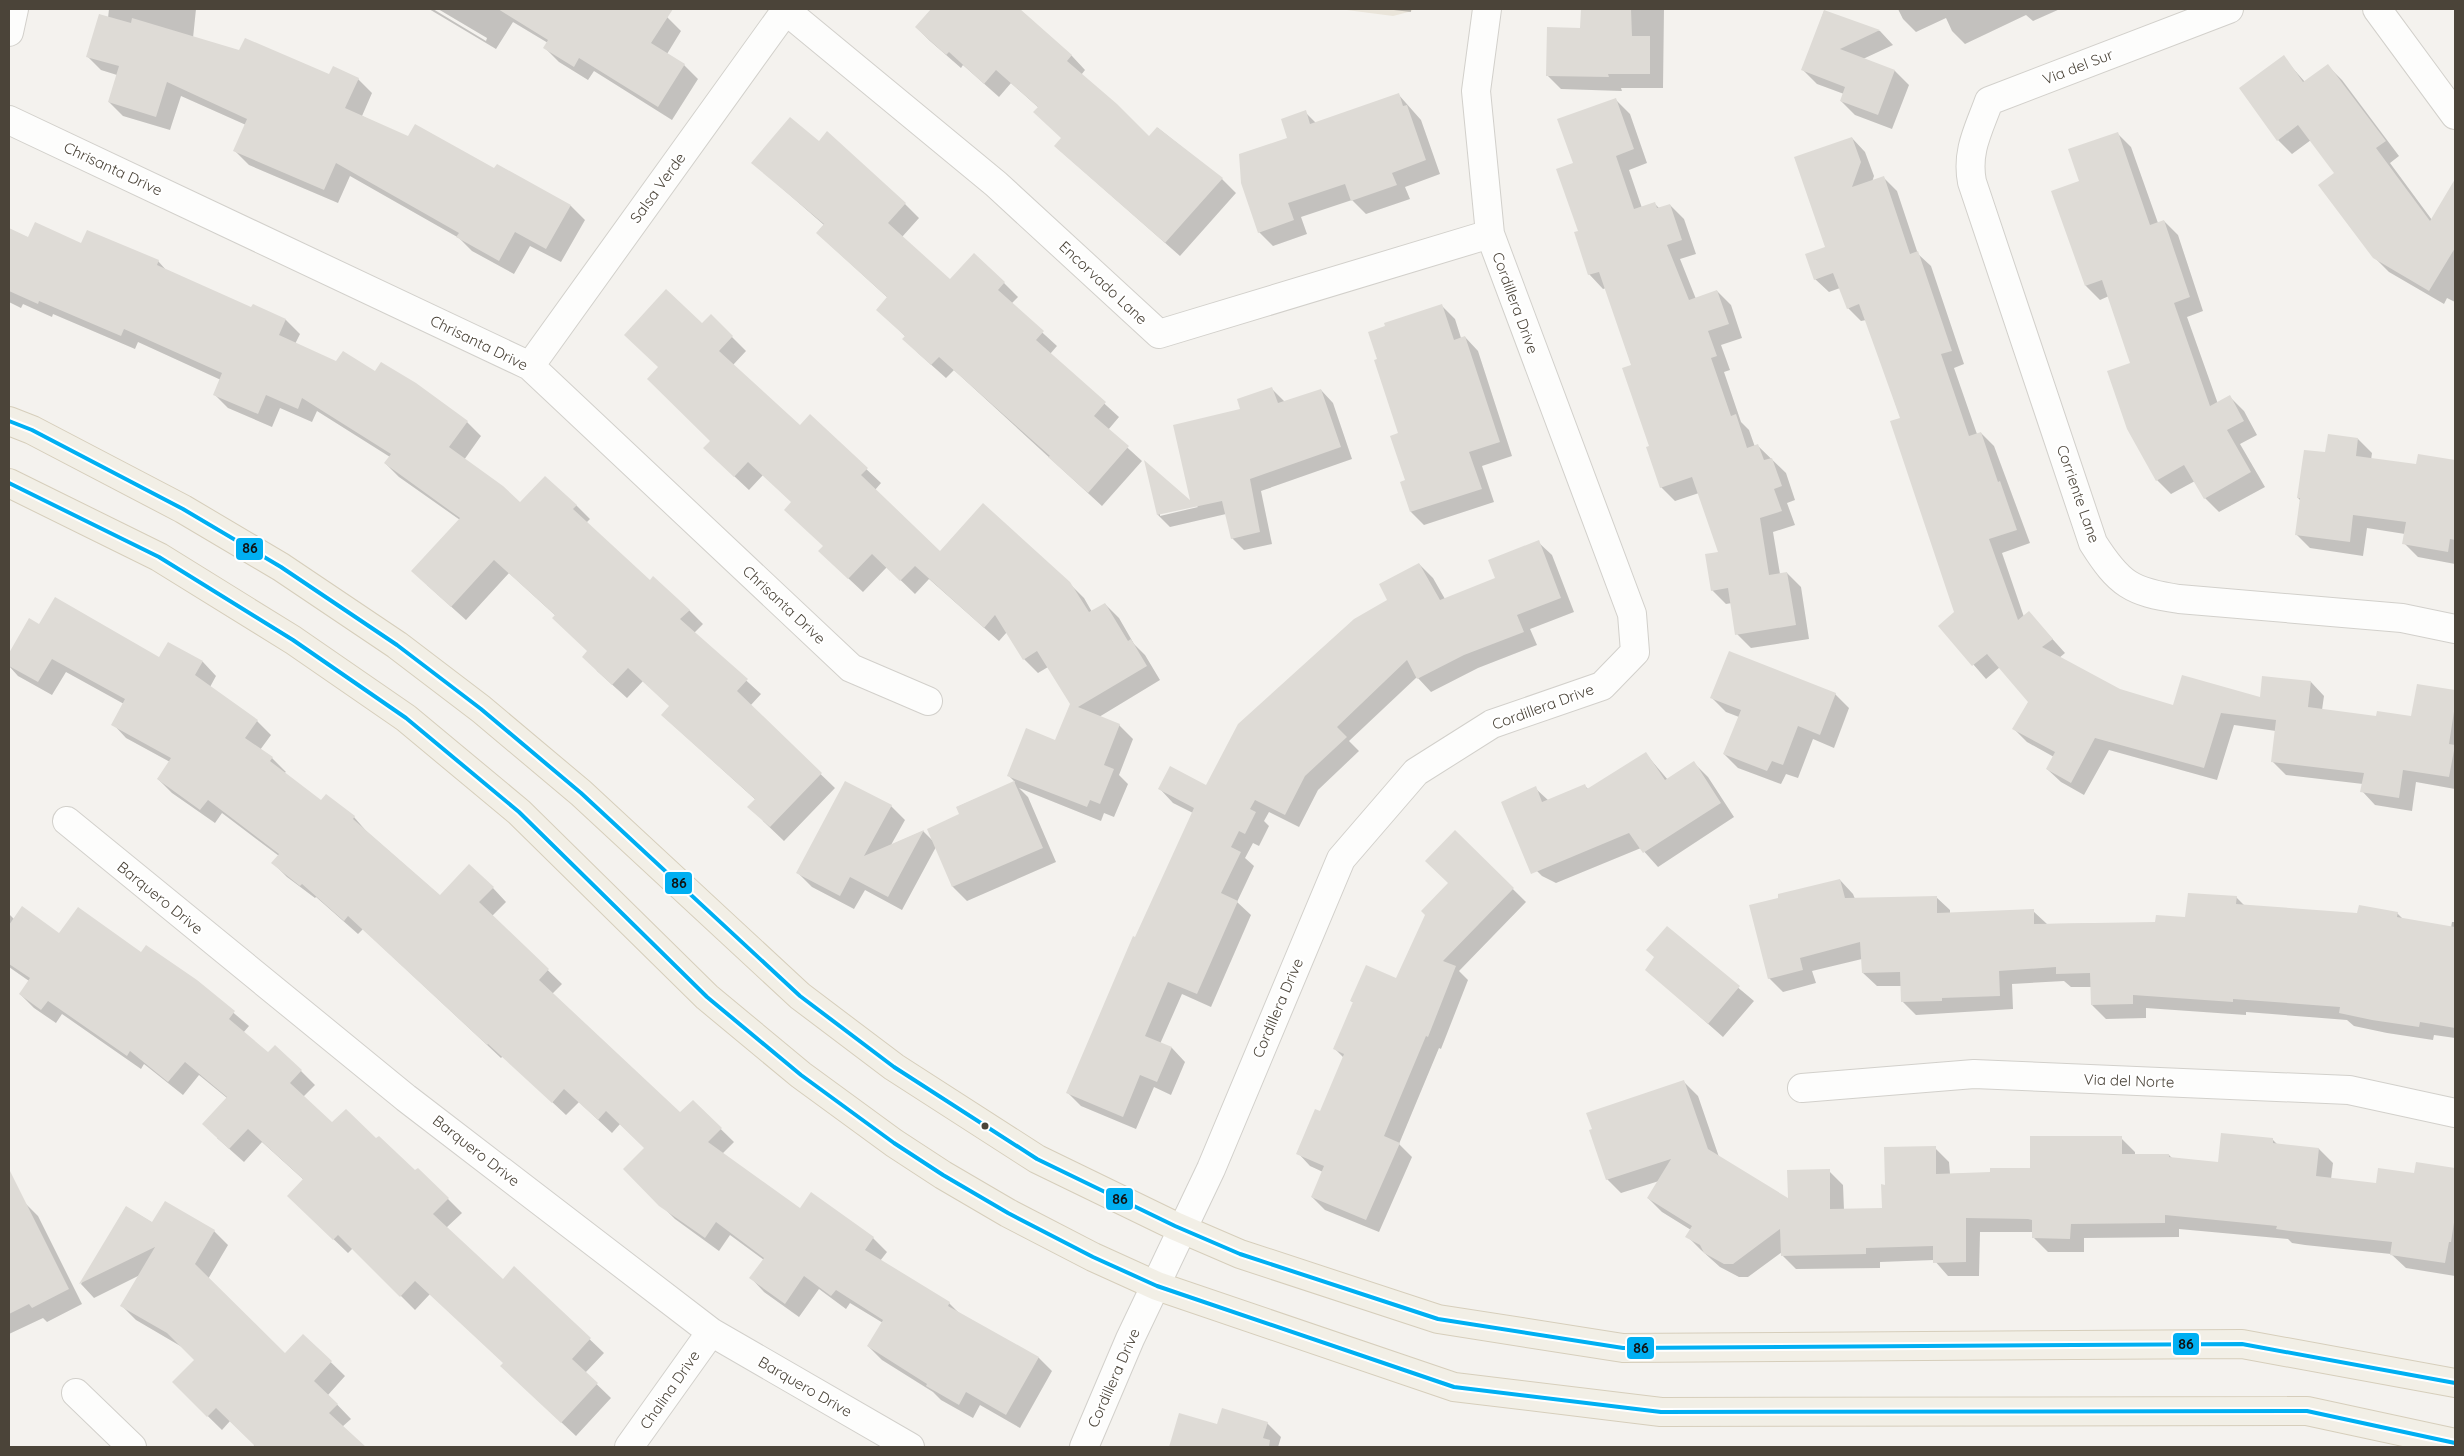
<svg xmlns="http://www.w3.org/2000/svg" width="2464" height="1456" font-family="Quicksand,sans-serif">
<rect width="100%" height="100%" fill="#f4f2ee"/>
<path fill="#eae5da" d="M1339 9H1413L1412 11 1393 16Z"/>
<path fill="#0003" fill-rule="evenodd" d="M109 9H196L193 38 330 76 358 79 372 93 362 116 409 138 495 170 571 206 585 220 561 262 530 246 514 274 472 251 459 238 350 176 338 203 249 165 235 151 246 125 181 96 170 130 123 116 109 102 117 75 101 70 87 56 108 18Z
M429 9H433L486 41 487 38 438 9H653L667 17 681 31 667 54 684 65 698 79 672 120 594 71 588 80 559 62 545 48 548 43 513 22 496 49Z
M932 9H1019L1072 56 1085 70 1081 75 1149 138 1158 128 1222 179 1236 193 1180 256 1055 146 1062 138 1039 108 1011 83 999 97 963 65 961 68 930 41 916 27Z
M1385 9H1411V12Z
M1582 9H1664L1663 88H1621L1622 91 1561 89 1547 75 1582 29Z
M1898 9H2060L2033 21 2026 15 1965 44 1952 31 1946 18 1916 32 1903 19Z
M1824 11 1880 31 1893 45 1863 59 1895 71 1909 85 1892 129 1855 115 1841 101 1844 94 1817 84 1803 70Z
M2283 57 2305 82 2328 66 2342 80 2399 156 2390 163 2432 220 2443 201 2455 208V302L2447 298 2444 304 2389 272 2374 257 2336 173 2311 140 2292 154 2278 140Z
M1398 94 1421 120 1440 174 1405 187 1410 199 1366 214 1352 200 1301 217 1307 234 1273 246 1259 232 1289 139 1305 112 1317 124Z
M1616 100 1630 114 1647 163 1629 170 1642 208 1654 203 1659 208 1670 205 1684 219 1696 254 1680 259 1696 299 1717 291 1731 305 1742 338 1721 345 1730 370 1724 372 1741 422 1749 430 1755 447 1758 446 1786 473 1795 500 1787 503 1795 525 1773 532 1780 574 1787 573 1801 587 1809 639 1751 648 1737 634 1732 603 1726 604 1712 590 1720 553 1699 493 1675 501 1661 487 1632 366 1606 288 1603 289 1589 274 1579 232 1574 164Z
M2117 133 2131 147 2158 223 2164 221 2178 235 2203 311 2187 317 2218 404 2230 397 2244 411 2257 435 2240 444 2265 487 2219 512 2205 498 2195 481 2171 494 2157 480 2132 363 2109 296 2100 300 2086 286 2081 182Z
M1852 138 1865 152 1874 176 1872 182 1884 178 1897 191 1918 254 1931 266 1964 364 1954 368 1977 434 1981 433 1994 446 2030 543 2002 553 2024 617 2029 613 2065 653 2059 658 2120 691 2174 706 2261 699 2311 682 2324 696 2322 710 2377 717 2412 718 2418 685 2455 692V789L2416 782 2412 811 2375 805 2362 791 2363 784 2286 775 2272 761 2276 731 2234 725 2217 780 2109 750 2084 795 2061 782 2047 769 2054 757 2027 742 2014 729 2029 701 2000 667 1986 679 1940 626 1956 613 1901 419 1866 320 1861 321 1848 308 1840 288 1829 292 1815 279 1827 247Z
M819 143 905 204 919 218 902 237 950 281 1004 283 1018 297 1011 304 1057 346 1050 354 1119 417 1108 430 1142 461 1102 506 954 370 946 378 918 353 906 337 878 310 888 298 817 233 824 225 753 163Z
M9 229 29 238 82 245 158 261 167 271 252 309 253 306 286 320 300 334 295 344 337 363 375 373 467 422 481 436 464 460 520 504 576 505 590 519 586 523 650 582 689 610 703 624 694 633 761 694 750 706 835 788 784 841 763 821 756 800 662 715 670 706 643 681 627 698 597 671 589 652 556 616 509 573 466 620 427 585 460 520 399 477 385 463 390 457 317 411 312 422 280 408 272 427 228 408 214 394 221 380 138 342 135 349 53 314 52 317 23 304 21 308 9 302Z
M1441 305 1455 319 1461 338 1465 337 1478 351 1512 456 1482 466 1494 502 1424 525 1411 512 1399 434Z
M711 316 746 351 733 365 800 427 810 416 881 483 875 490 940 552 1069 583 1084 598 1092 612 1105 604 1119 618 1134 644 1145 655 1160 680 1099 717 1119 725 1133 739 1119 775 1128 784 1114 817 1104 813 1101 821 1019 788 1028 797 1056 862 967 901 953 887 936 847 902 910 865 890 854 909 812 887 798 873 891 806 905 820 891 845 923 831 933 841 961 815 957 807 1015 782 1008 775 1056 741 1071 704 1048 667 1038 673 1024 659 1007 632 999 641 929 579 915 594 887 567 863 592 834 565 824 546 793 503 763 475 749 490 719 462 712 441 702 324Z
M1272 389 1285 402 1321 390 1333 403 1352 459 1261 491 1272 544 1244 550 1232 538 1226 514 1170 527 1158 515 1146 463 1192 504 1174 426 1242 410 1239 400ZM1196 505 1198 507 1160 516V513Z
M2358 439 2372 453 2371 460 2417 465 2419 455 2455 461V564L2418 557 2404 543 2405 534 2367 528 2363 556 2310 548 2296 534 2301 501 2298 498 2326 454Z
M1538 542 1552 555 1574 612 1530 629 1537 645 1478 668 1431 692 1417 677 1349 741 1359 751 1318 790 1299 827 1269 812 1264 821 1269 826 1259 846 1253 843 1245 858 1254 866 1237 902 1251 915 1211 1007 1182 994 1160 1044 1172 1048 1185 1062 1171 1095 1154 1087 1136 1129 1081 1106 1068 1093 1193 813 1173 803 1160 789 1206 787 1388 600 1419 564 1433 578 1445 599 1497 579Z
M29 620 40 626 159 659 168 644 203 662 216 676 210 687 257 721 271 735 260 750 272 758 286 772 284 773 321 802 354 817 367 832 440 896 493 888 506 902 492 916 562 984 552 994 680 1114 693 1102 734 1142 722 1154 800 1210 812 1194 873 1238 887 1252 880 1261 949 1303 960 1314 1039 1358 1052 1371 1020 1428 980 1405 973 1418 941 1400 933 1392 882 1360 868 1346 883 1323 850 1303 846 1309 819 1289 799 1317 764 1292 751 1278 764 1260 730 1235 719 1251 675 1219 624 1169 645 1148 620 1124 612 1133 579 1102 566 1115 503 1056 501 1058 363 929 358 934 316 897 315 898 287 877 273 863 279 856 222 813 215 823 172 793 158 779 170 762 126 738 113 724 124 704 66 672 52 695 18 676 9 666V655Z
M1835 694 1849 708 1834 748 1813 739 1798 778 1786 774 1781 784 1738 768 1724 754 1739 717 1726 712 1712 698Z
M1646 754 1668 780 1694 763 1708 777 1734 817 1658 867 1641 848 1556 883 1542 876 1528 862 1535 788 1549 801 1585 786 1589 790Z
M1455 832 1526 902 1459 971 1468 980 1441 1049 1439 1048 1399 1144 1412 1157 1379 1232 1325 1210 1312 1197 1323 1172 1310 1166 1298 1153 1321 1113 1344 1058 1335 1049 1354 1003 1351 1001 1397 980 1450 884Z
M1840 880 1853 894 1855 899 1936 897 1950 910V914L2033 911 2047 924 2156 923 2187 918 2236 897 2245 906 2358 914 2397 913 2403 919 2451 928 2452 922H2455V1038L2434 1035 2433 1040 2387 1033 2354 1026 2347 1020 2246 1012V1015L2146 1008V1018L2106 1019 2092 1005V987H2071L2064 981 2012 984 2013 1009 1916 1015 1902 1001 1901 986H1877L1863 973 1862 959 1812 971 1816 983 1783 992 1769 978 1780 899Z
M9 914 14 919 59 935 142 953 196 981 249 1026 243 1033 268 1054 301 1071 315 1085 303 1097 332 1124 376 1140 415 1172 418 1169 462 1213 446 1228 503 1280 515 1268 604 1353 585 1373 611 1398 576 1436 516 1380 504 1363 430 1294 415 1310 353 1248 348 1253 303 1210 304 1180 262 1142 244 1162 217 1138 227 1098 199 1075 183 1095 144 1064 141 1069 62 1014 56 1023 34 1008 20 994 29 981 9 967Z
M1667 928 1754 1001 1723 1037 1647 970 1655 958Z
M1684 1082 1698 1096 1719 1157 1789 1200 1829 1171 1843 1185 1844 1210 1883 1209 1887 1186 1935 1148 1949 1162 1950 1174 1992 1173 2031 1169 2121 1138 2135 1152V1155H2169L2172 1158 2219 1163 2273 1140 2278 1145 2319 1149 2333 1163 2331 1179 2377 1184 2415 1175 2417 1164 2455 1170V1276L2406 1268 2391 1254 2305 1245 2292 1243 2288 1239 2179 1229V1237L2084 1238V1252H2048L2034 1238 2033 1232H1980L1979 1276H1948L1934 1260 1880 1262V1268L1796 1269 1782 1255V1252L1748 1277H1739L1720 1267 1701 1250 1687 1236 1691 1230 1662 1212 1648 1198 1659 1181 1621 1193 1607 1179Z
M24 1202 38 1216 82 1304 47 1322 43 1318 9 1334V1209Z
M126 1207 153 1223 214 1231 228 1245 208 1279 285 1354 303 1335 345 1376 328 1395 351 1419 342 1427 364 1447H252L255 1445 230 1421 222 1430 173 1382 196 1360 182 1347 136 1320 122 1306 140 1275 94 1298 81 1284Z
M1180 1415 1217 1426 1267 1423 1281 1437 1278 1447H1170Z"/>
<path fill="#dedbd6" d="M498 9H673L651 43 685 64 658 107 579 58 574 67 543 48 548 40Z
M931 9H1020L1072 55 1067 61 1117 104 1149 136 1157 127 1223 178 1165 243 1054 146 1061 138 1033 112 1038 107 996 70 984 84 949 52 946 55 915 27Z
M1581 9H1631L1632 36H1650V74H1608L1609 77 1546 76 1547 27 1580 28Z
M1824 10 1880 30 1840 49 1895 70 1878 115 1840 101 1845 87 1801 70Z
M99 14 131 23 132 18 239 50 245 38 329 74 333 66 359 78 345 108 408 136 415 124 494 168 497 164 571 205 546 249 515 232 499 261 456 237 459 233 336 163 324 190 233 151 247 119 167 82 156 117 108 102 119 66 86 57Z
M2284 55 2303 82 2328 64 2386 141 2376 148 2430 221 2455 179V248L2429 291 2373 258 2318 185 2334 173 2298 125 2277 141 2239 88Z
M1399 93 1403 106 1407 105 1426 160 1392 173 1397 185 1351 201 1345 184 1288 203 1294 220 1258 233 1241 183 1239 154 1287 138 1281 119 1306 110 1310 124Z
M1616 98 1634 149 1616 156 1634 209 1655 202 1657 208 1670 204 1682 240 1667 245 1689 300 1717 290 1729 324 1708 331 1717 356 1711 358 1731 416 1736 414 1747 448 1758 444 1764 460 1772 458 1782 486 1774 489 1782 511 1760 518 1769 575 1787 572 1796 625 1735 635 1728 588 1711 591 1705 554 1718 552 1692 477 1660 488 1646 447 1649 446 1622 368 1631 365 1599 272 1588 275 1574 232 1578 231 1556 169 1573 163 1557 119Z
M790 117 819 141 827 131 906 203 888 223 950 279 974 253 1005 282 998 290 1044 331 1036 340 1106 402 1094 416 1129 446 1088 493 1048 457 1050 456 939 357 931 365 902 339 905 336 876 310 887 297 816 233 824 224 751 163Z
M2118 132 2150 225 2164 220 2190 297 2174 303 2210 406 2230 395 2244 421 2227 430 2251 472 2204 499 2184 465 2156 481 2127 429 2107 371 2130 363 2102 280 2085 286 2051 191 2079 181 2068 149Z
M1852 137 1861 162 1852 187 1884 176 1910 254 1918 251 1952 351 1941 354 1969 436 1981 432 1998 482 2000 481 2017 530 1989 539 2018 620 2029 611 2053 639 2042 647 2120 689 2173 705 2182 675 2260 697 2262 676 2311 681 2308 707 2376 716 2377 711 2411 716 2417 684 2455 690V705L2449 744 2455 745 2449 777 2403 770 2399 798 2360 792 2364 773 2271 762 2276 720 2221 713 2204 768 2095 738 2071 783 2046 769 2055 752 2012 729 2028 702 1987 654 1972 666 1938 626 1954 612 1890 421 1900 418 1876 351 1859 304 1847 309 1833 273 1814 280 1805 254 1825 247 1794 157Z
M35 222 81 243 87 230 159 260 157 265 251 307 253 304 286 319 279 335 336 361 343 351 375 371 381 362 416 383 468 421 449 447 503 486 520 502 545 476 577 505 573 509 650 580 653 576 690 610 680 619 748 679 737 691 822 773 770 827 747 807 755 799 661 715 669 706 628 668 612 685 582 657 587 651 552 618 555 615 494 560 451 607 411 571 460 518 384 463 391 454 302 398 298 409 266 395 258 414 213 395 222 373 124 329 121 336 39 301 38 304 9 291V228L28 237Z
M666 289 702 323 711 314 733 336 719 351 800 425 810 414 868 468 861 475 940 551 983 503 1070 582 1089 612 1105 603 1128 641 1131 639 1147 666 1078 707 1120 724 1104 765 1114 769 1100 804 1090 800 1087 807 1007 776 1026 728 1055 740 1070 704 1037 651 1023 660 995 615 984 628 915 566 900 581 872 554 848 579 818 551 823 546 784 510 791 502 748 462 734 477 703 448 710 441 647 379 658 367 624 335Z
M1442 304 1454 340 1465 336 1500 442 1469 452 1482 489 1410 512 1400 482 1405 480 1390 436 1398 433 1374 360 1377 359 1368 332 1385 326 1384 323Z
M1272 387 1278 403 1321 389 1341 447 1250 479 1260 532 1231 539 1222 501 1157 515 1144 460 1190 500 1173 425 1240 409 1237 399Z
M2328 434 2358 438 2356 456 2416 464 2418 454 2455 460V540L2450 539 2448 552 2402 544 2406 522 2353 515 2350 542 2295 535 2300 498H2297L2304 450 2325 452Z
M1539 540 1561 598 1517 615 1524 632 1464 655 1417 679 1407 660 1337 727 1347 737 1305 776 1285 815 1255 800 1250 809 1256 812 1245 834 1239 831 1231 847 1241 852 1221 893 1238 901 1197 994 1168 982 1145 1036 1172 1047 1157 1082 1140 1075 1123 1117 1066 1093 1133 936 1135 937 1194 808 1158 789 1170 766 1206 785 1238 724 1354 619 1387 600 1379 584 1419 563 1440 600 1495 578 1488 560Z
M55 597 159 657 168 642 203 661 195 675 258 720 245 738 273 757 270 761 321 800 326 794 355 816 353 819 440 895 469 864 494 887 479 902 549 969 539 980 680 1112 693 1100 722 1128 708 1142 800 1208 811 1192 874 1237 865 1250 950 1302 948 1306 1039 1357 1006 1415 966 1392 959 1405 926 1386 927 1384 867 1346 883 1320 836 1290 831 1296 804 1276 785 1304 749 1278 764 1258 716 1222 705 1238 659 1206 623 1169 644 1148 606 1111 598 1120 564 1089 552 1103 488 1044 487 1045 348 916 344 921 302 884 300 886 271 863 279 854 208 800 200 810 157 779 171 758 111 725 125 699 52 659 38 682 9 666V653L29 618 39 624Z
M1729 651 1836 693 1820 735 1798 726 1783 765 1772 761 1767 771 1723 754 1741 710 1710 698Z
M1646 752 1665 780 1694 761 1721 803 1643 853 1629 833 1531 874 1501 802 1536 786 1542 802 1585 784 1587 789Z
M845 781 892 805 864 856 924 830 888 897 850 877 840 896 796 873Z
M1014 781 1043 848 952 887 927 829 959 814 956 807Z
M1455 830 1514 888 1443 961 1456 966 1428 1037 1426 1036 1384 1136 1400 1143 1366 1220 1311 1197 1324 1166 1296 1154 1315 1109 1320 1111 1344 1054 1333 1049 1353 1002 1350 1001 1366 965 1396 978 1425 915 1421 911 1448 883 1425 861Z
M1840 879 1845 898 1937 896V913L2034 909V924L2155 922 2156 915 2185 917 2188 893 2237 896 2236 904 2357 913 2359 905 2398 912 2397 917 2455 927V1028L2420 1022 2419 1027 2372 1020 2339 1013 2340 1007 2233 999V1002L2133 995V1004L2091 1005 2090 973 2056 974V967L1999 971 2000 996 1942 998V1001L1901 1002 1900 972 1862 973 1860 942 1800 958 1803 970 1768 979 1749 905 1778 898V894Z
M22 906 59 933 78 907 141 952 146 945 197 980 235 1011 229 1019 268 1052 275 1045 302 1070 290 1083 332 1122 346 1109 376 1138 379 1136 415 1170 418 1168 449 1198 433 1214 503 1279 514 1266 591 1338 572 1359 598 1383 561 1423 500 1366 503 1363 415 1281 400 1297 338 1235 333 1240 287 1196 303 1179 248 1129 229 1149 202 1124 227 1097 185 1062 168 1082 130 1051 127 1056 48 1001 41 1010 19 994 30 978 9 964V925Z
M1667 926 1740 986 1708 1024 1645 970 1654 957 1646 950Z
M1684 1080 1708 1149 1788 1198 1787 1170 1830 1169V1209L1882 1208 1881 1184 1885 1185 1884 1147 1936 1146V1174L1990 1172V1168H2030V1136H2122V1154H2169V1157L2218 1162 2221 1133 2273 1138V1143L2319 1148 2316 1176 2376 1183 2378 1168 2414 1173 2416 1162 2455 1168V1216L2451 1242H2449L2445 1263 2390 1255 2392 1242 2290 1231 2276 1229 2277 1226 2165 1215V1223L2071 1224 2070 1239 2032 1238V1220L2028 1219 1966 1218V1262L1933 1263V1246L1866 1248V1254L1781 1256 1780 1229 1733 1264H1724L1704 1253 1700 1245 1685 1237 1692 1226 1647 1198 1671 1159 1606 1180 1589 1130 1592 1129 1586 1113Z
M9 1169 69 1289 32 1308 29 1304 9 1314Z
M165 1201 215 1230 195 1264 285 1353 303 1334 332 1361 314 1381 338 1404 329 1413 366 1447H256L216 1408 207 1417 172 1382 194 1360 167 1333 120 1306 155 1247 79 1284 126 1206 152 1222Z
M1222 1408 1268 1422 1263 1438 1270 1440 1269 1447H1169L1179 1413 1217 1424Z"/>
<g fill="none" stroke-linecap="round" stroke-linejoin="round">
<defs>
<path id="minor" d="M784 9 996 184 1159 334 1490 234
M2229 9 1989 101C1979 129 1966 151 1972 182L2093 543C2119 584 2131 592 2179 599L2402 618 2455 629
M2377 9 2455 115
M9 32 14 9
M9 120 530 366 851 668 928 701
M530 366 786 10
M67 821 406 1098 711 1332 910 1447
M1802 1088 1974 1074 2349 1090 2455 1113
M76 1393 132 1447
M629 1447 711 1332
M1084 1447 1130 1339 1211 1169 1341 859 1416 772 1492 724 1602 686 1635 652 1632 614 1490 234 1476 91 1487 9"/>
<path id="major" d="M9 421 32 430 183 509 281 567 397 645 481 709 581 793 800 996 894 1067 1037 1159 1175 1226 1240 1254 1438 1319 1623 1348 2242 1344 2455 1383
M9 483 159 557 293 640 406 718 519 812 707 997 801 1075 894 1143 943 1175 1008 1213 1093 1257 1157 1286 1454 1387 1661 1412 2307 1411 2455 1443"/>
</defs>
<use href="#minor" stroke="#d2d0cb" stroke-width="30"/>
<use href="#major" stroke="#d6cebb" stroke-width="30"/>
<use href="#minor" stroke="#fdfdfc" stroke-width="28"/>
<use href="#major" stroke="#f2efe6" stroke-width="28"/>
<defs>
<path id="bus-1" d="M9 421 32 430 183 509 281 567 397 645 481 709 581 793 800 996 894 1067 1037 1159 1175 1226 1240 1254 1438 1319 1623 1348 2242 1344 2455 1383
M9 483 159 557 293 640 406 718 519 812 707 997 801 1075 894 1143 943 1175 1008 1213 1093 1257 1157 1286 1454 1387 1661 1412 2307 1411 2455 1443"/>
</defs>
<use href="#bus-1" stroke="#fff" stroke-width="8"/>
<use href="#bus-1" stroke="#00aff2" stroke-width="4"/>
</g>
<circle fill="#4b4439" stroke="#fff" stroke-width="2" cx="985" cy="1126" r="4.5"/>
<g text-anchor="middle" stroke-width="4.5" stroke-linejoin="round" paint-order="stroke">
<g font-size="15" fill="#4b4439" stroke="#fff">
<text transform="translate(2078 67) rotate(-21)" y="5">Via del Sur</text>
<text transform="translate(113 169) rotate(25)" y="5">Chrisanta Drive</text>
<text transform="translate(658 188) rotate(-54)" y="5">Salsa Verde</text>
<text transform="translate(1103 283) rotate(43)" y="5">Encorvado Lane</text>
<text transform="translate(1515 303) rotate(70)" y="5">Cordillera Drive</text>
<text transform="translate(479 343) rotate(26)" y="5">Chrisanta Drive</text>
<text transform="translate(2078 494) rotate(71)" y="5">Corriente Lane</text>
<text transform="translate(784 605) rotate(43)" y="5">Chrisanta Drive</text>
<text transform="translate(1543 707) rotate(-20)" y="5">Cordillera Drive</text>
<text transform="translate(160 898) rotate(39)" y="5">Barquero Drive</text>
<text transform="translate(1278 1008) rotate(-67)" y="5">Cordillera Drive</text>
<text transform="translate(2129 1081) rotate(2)" y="5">Via del Norte</text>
<text transform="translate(476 1151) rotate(38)" y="5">Barquero Drive</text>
<text transform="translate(1114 1378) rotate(-66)" y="5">Cordillera Drive</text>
<text transform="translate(805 1387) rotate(30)" y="5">Barquero Drive</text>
<text transform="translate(670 1390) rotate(-55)" y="5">Chalina Drive</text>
</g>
</g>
<g stroke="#fff" stroke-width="2">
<rect x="235" y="537" width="29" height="24" rx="5" fill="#00aff2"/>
<rect x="664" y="871" width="29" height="24" rx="5" fill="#00aff2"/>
<rect x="1105" y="1187" width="29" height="24" rx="5" fill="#00aff2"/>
<rect x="2172" y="1332" width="28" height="24" rx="5" fill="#00aff2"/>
<rect x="1626" y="1336" width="29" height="24" rx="5" fill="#00aff2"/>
</g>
<g font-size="14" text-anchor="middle" font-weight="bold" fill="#111">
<text x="250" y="553">86</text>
<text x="679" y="888">86</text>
<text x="1120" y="1204">86</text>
<text x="2186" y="1349">86</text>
<text x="1641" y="1353">86</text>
</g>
<rect width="2464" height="1456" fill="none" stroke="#4b4439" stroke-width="20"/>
</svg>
